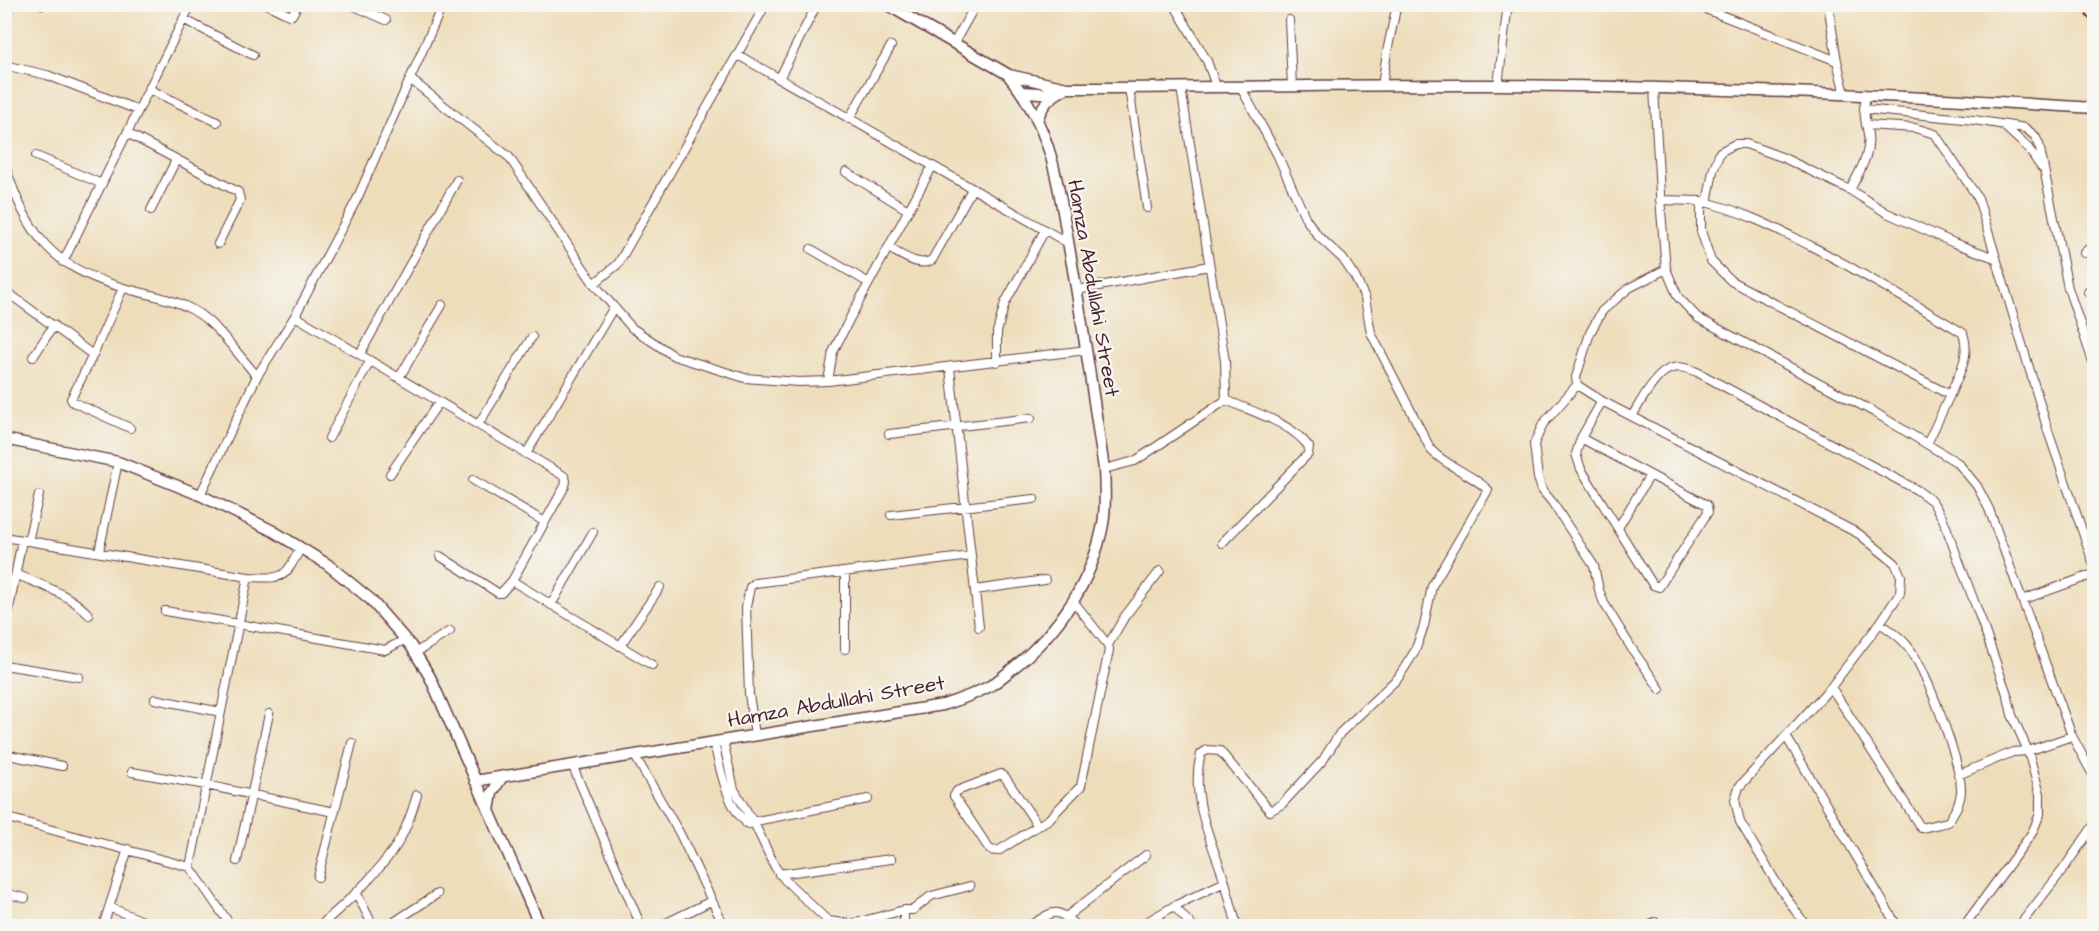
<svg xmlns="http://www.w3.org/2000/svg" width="2099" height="931" font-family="'Architects Daughter',sans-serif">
<rect width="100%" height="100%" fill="#f6f6f2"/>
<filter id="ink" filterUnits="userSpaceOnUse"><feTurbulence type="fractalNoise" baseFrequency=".0167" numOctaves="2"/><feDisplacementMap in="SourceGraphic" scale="12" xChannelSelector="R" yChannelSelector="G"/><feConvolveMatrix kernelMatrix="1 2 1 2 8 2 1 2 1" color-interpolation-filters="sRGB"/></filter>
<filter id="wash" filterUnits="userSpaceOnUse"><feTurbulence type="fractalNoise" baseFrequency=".008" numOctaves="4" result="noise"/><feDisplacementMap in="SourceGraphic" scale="24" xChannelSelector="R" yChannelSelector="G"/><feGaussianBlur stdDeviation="1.35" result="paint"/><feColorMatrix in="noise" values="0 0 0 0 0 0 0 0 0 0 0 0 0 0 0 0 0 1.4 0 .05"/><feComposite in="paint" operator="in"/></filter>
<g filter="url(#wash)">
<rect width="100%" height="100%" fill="#eeddba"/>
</g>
<g filter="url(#ink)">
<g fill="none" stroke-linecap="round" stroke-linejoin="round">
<defs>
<path id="street" d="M266 4 289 15H292L298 4
M350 4 386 20
M1174 4 1207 61 1216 86
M1693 4 1837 61 1845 94
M1828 4 1837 61
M43 5V4
M183 19 253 55
M1289 20 1292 86
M4 34 9 4
M954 43 976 4
M738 55 1068 243
M4 65 47 75 138 110
M410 79 509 157 594 284 632 328 674 356 745 378 799 382 828 381 1087 350
M779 79 817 4
M1498 85 1508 4
M1382 86 1387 52 1397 4
M1129 88 1147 208
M1181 88 1225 361 1226 400
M1654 88 1661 211 1666 269 1678 297 1698 318 1874 412 1958 463 1977 486 1989 509 2072 736 2094 777
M149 89 217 122
M1866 95 1864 109 1866 125 1915 128 1935 134 1978 198 2049 434 2094 565
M1864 109 1974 120 2025 128 2035 136 2039 144 2068 288 2094 365
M849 119 891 46
M2003 125 2028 148 2041 167
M127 133 238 192 240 200 218 244
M36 156 102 184
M4 163C28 235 49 266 124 288 144 294 166 297 185 306 215 319 236 353 257 376
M846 172 908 210
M1850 190C1861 169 1874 150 1866 125
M1660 200 1701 201V231L1711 261 1731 281 1950 395C1959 373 1971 357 1963 333 1913 303 1863 273 1811 246 1773 227 1743 211 1701 201
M1707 203 1713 171 1720 152 1735 144H1746L1784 158 1850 190 1887 213 1954 243 1995 258
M151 210 176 160
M888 248C901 254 918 268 932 260L972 189
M811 249 869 283
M2084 253 2094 244
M63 262 191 4
M1666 269 1629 288 1602 311 1590 333 1576 377 1577 385 1602 401 1859 534 1895 563 1901 576 1900 593 1880 623 1831 687 1739 787 1735 800 1740 822 1779 887 1806 926
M594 284 618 264 766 4
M123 288 93 355 71 399 73 402 130 428
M4 290 93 355
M1077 290 1209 266
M2088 292 2094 287
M295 316 564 476 566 481 565 486 512 581 501 593H498L440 556
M360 354 457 180
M33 357 54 325
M997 362V332L1005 303 1045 230
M950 368 979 627
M399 378 442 305
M828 381 833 352 850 318 932 167
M1577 385 1543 424 1534 444 1538 478 1542 490 1552 502 1594 566 1599 590 1604 603 1632 649 1660 689
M1602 401 1581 438 1576 454 1581 469 1653 585 1659 587 1708 512 1707 505 1650 475
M1632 416C1640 403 1657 370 1673 368 1682 366 1689 369 1697 372L1917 490 1932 501 1943 519 1980 617 2008 697 2012 715 2028 751 2040 794V814L2032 833 1964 926
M478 425 532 337
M889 434 1031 418
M329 438 370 361
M1581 438 1650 475 1618 528
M1927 444 1950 395
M526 454 614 307
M1104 469 1135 461 1226 400
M390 474 439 402
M473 480 545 522
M200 495 257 376 295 316 357 199 443 4
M891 515 1034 499
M4 537 248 577C284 578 283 581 300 549
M28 541 39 495
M1222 543 1308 454 1309 447C1291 422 1252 412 1226 400
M99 552 118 462
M845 572V649
M16 574C42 586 69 593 89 615
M512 581 652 665
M4 582H14
M975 590 1045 580
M2022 600 2094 574
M1074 602 1108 645
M551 605 593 532
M165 611 385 650 406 639
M4 635 22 540
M620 646 660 587
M415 653 450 631
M4 665 79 677
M1831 687 1921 828 1948 822C1954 812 1962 801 1961 788 1959 759 1925 664 1905 643 1898 635 1888 629 1880 623
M155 699 221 712
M755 735 749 694 746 607 750 587 755 583 971 556
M1786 736 1897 926
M723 741 734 789 756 827 775 867 785 880 828 921 852 924 904 910H913L931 896 970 886
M714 742C719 765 728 812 749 824
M4 754 62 766
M635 756 680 834 724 926
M573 767 641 926
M132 772 206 785 334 812
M1958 775 2013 752 2028 751 2072 736
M4 817 190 867 231 926
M746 823 868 799
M1038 826 1005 777 1001 774 957 791 954 796 990 850 998 851 1049 819 1081 786 1109 650 1108 645 1125 616 1160 571
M237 861 269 714
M190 867 248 577
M779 874 891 859
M318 877 352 743
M1225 882C1212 842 1189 797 1201 754L1207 750 1220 751 1270 811 1282 804 1323 760 1340 733 1398 678 1415 651 1424 626 1432 586 1488 490C1471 473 1447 467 1431 450L1371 333 1365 298 1355 277 1343 259 1318 236 1306 219 1277 154 1240 86
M4 893 25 898
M357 894 373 926
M1174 906 1192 926
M109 907 155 926
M1066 917 1146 855
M103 926 128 849
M320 926C347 902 375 877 396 846 406 831 412 812 417 795
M388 926 437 894
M660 926 711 901
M904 926V910
M1029 926C1054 912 1054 905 1076 926
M1140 926 1174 906 1225 882 1237 926
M1650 926 1655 922 1658 926
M2019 926 2062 871 2094 825"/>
<path id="secondary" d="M886 4 1009 75 1067 88C1212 88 1357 84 1501 85 1699 87 1897 95 2094 108
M1023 92 1055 94
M1038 118C1043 102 1053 95 1067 88
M4 439 118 462 200 495 273 531 327 564 370 599 411 646 430 677 540 926
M475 781 943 705C959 700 975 694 990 686 998 681 1005 675 1012 669 1058 632 1092 583 1103 524 1106 506 1105 487 1104 469 1094 401 1084 332 1072 264 1059 194 1056 133 1009 76
M489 811 492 793 502 777"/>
</defs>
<use href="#street" stroke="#633c40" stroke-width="10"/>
<use href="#secondary" stroke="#633c40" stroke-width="13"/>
<use href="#street" stroke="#fff" stroke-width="8"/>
<use href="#secondary" stroke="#fff" stroke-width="10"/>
<path stroke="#4a1f2b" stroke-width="2" stroke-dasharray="9 4.5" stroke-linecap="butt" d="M2077 4 2094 24"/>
</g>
</g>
<g text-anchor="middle" stroke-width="4.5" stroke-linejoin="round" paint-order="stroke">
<g font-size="21" fill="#4a1f2b" stroke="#f6f6f2">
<text transform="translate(1094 288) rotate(80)" y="7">Hamza Abdullahi Street</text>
<text transform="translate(836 701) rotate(-10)" y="7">Hamza Abdullahi Street</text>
</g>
</g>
<rect width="2099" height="931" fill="none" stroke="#f6f6f2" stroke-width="24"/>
</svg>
